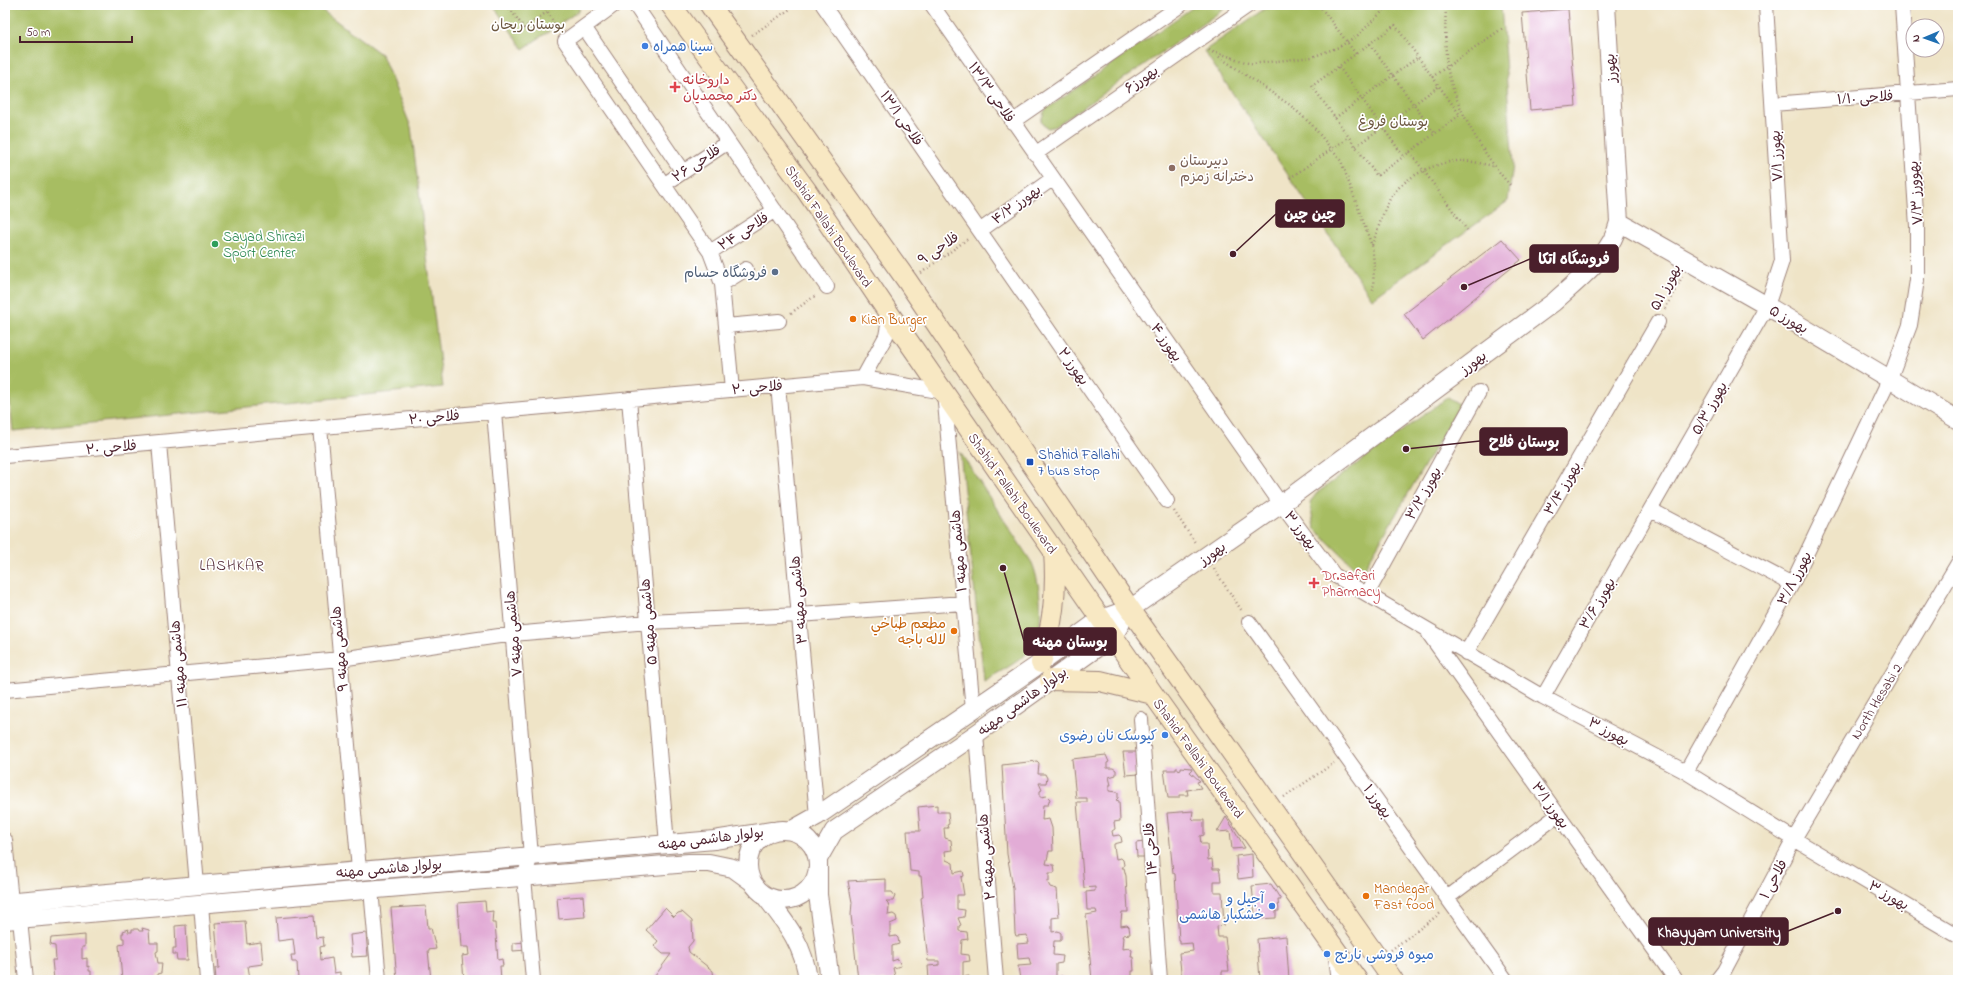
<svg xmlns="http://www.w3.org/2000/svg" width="1963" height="985" font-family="'Indie Flower','Playpen Sans Arabic',sans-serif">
<rect width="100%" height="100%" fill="#fff"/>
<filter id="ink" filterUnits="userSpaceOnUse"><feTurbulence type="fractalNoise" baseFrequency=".025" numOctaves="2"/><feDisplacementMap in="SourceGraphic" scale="8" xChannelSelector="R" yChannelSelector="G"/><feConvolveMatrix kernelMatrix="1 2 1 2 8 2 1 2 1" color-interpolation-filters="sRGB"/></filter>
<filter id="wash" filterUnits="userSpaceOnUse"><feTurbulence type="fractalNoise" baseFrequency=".012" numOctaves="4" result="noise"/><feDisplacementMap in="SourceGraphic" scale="16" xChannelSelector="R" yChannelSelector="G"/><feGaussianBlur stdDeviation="0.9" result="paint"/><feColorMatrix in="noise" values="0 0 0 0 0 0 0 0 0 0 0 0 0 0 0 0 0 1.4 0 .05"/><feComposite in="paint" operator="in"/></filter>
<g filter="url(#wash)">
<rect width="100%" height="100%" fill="#efe4c7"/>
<path fill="#a7bd62" stroke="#786e46" d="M5 5H315L382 55 411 127 443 387 13 431 5 360Z
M493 5H576L580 10 523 49Z
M1196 5H1227L1224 9 1056 126 1048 128 1043 125 1041 120 1045 110Z
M1270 5H1501L1513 165 1508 201 1372 299 1204 51Z
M1448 397 1460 405 1361 574 1314 528 1310 502 1317 493Z
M960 452 1032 563C1041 584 1047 634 1028 652 1018 663 997 673 984 681Z"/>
<g id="blocks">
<path fill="#e2acd6" d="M1568 9 1576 106 1530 110 1522 13Z
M1502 239 1521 260 1423 340 1404 314Z
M1123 752H1137L1139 774 1126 775Z
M1106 755 1109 762 1107 763V768H1113L1116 770V775L1109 777 1111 785H1109V791L1118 792V798L1116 800 1119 801 1120 821 1114 822 1115 829 1112 831 1113 836 1119 835 1121 837 1122 842 1114 844V846L1116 859 1121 858 1123 860 1124 865 1122 868H1124L1126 876 1128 912H1122L1121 921V926L1127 925 1129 927 1130 934 1123 935 1122 937H1124L1123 949 1129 948 1132 950 1131 957H1133L1134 971H1132V980H1092L1086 915 1097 913 1096 910H1087L1086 892 1095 891V887L1084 888 1077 802H1087V798H1076L1072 759Z
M1037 761 1039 763 1038 774H1045L1047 778 1046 783H1039L1042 790 1040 791V797L1047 796 1050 799 1048 805H1043L1042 820 1049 819 1052 828 1053 851H1049L1046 864 1054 865 1055 871 1054 873H1049V881H1047L1050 887 1057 889 1059 917 1052 918V932L1058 931 1061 933V939L1060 941H1054L1053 955 1063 956 1062 963 1056 964V977L1062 976 1064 980H1020L1018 966 1031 965 1029 958 1018 959 1017 944 1029 943 1027 935 1016 936 1015 933 1013 888 1007 854 1002 765Z
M1181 767 1191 768 1192 770 1190 772 1200 781 1197 782 1201 788 1187 790 1188 795H1179V798H1168L1164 770H1176V768H1178V770L1181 769Z
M937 805V812H948L949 824 947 825 948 828H944L945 838 951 840 952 850 945 851 946 860 953 863 954 873 963 871 964 876 961 877 964 895H957V909L965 910 964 917 958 918 961 925 959 926V931L967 932 968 939 962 940 961 954 969 955 970 961 963 962V977L969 976 972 980H929L928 966 939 965V961H928L921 898 923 897 921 876H919V872L910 871 907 831H920L918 807Z
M1193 811 1192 818 1194 820H1204V835L1200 836 1201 844H1207L1208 860 1212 859 1213 869H1219L1220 873 1221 881H1214V892H1222L1224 925 1217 926 1218 937H1225L1229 971H1222V980H1182L1179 953 1193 951 1192 943 1180 944V941H1179L1175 874 1173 873 1167 813Z
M1226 817 1235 831 1245 848 1232 849 1230 831 1217 832Z
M1144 842 1147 857H1137L1136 843Z
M1252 854 1253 877 1238 879 1236 856Z
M886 879V892H892L895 896 893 901H886L888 903 889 908 888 915 893 914 896 916 897 921 890 924V937L896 936 898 938 899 944 892 946V961L898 959 901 966 893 968 895 976 893 980H858L851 915 852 902 848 881Z
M1271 884 1281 900H1278L1279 911H1276V918L1257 919V915H1255L1252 886Z
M583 896 585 917 559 919 557 898Z
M485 901 486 912 493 911 492 923H495L498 960 502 959 503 966H500L501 980H464L462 956 469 955 468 947H461L458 903Z
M426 906 428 928H431L436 949 428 950 431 980H397L391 908Z
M665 908 674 917 678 913 682 912 692 921 693 941 688 947 689 952 713 971 714 980H652L671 954H663L654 946 658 941 646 930Z
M314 915 316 938 323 937 324 946 320 947 321 960 332 958 334 973 340 972V980H298L297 962H292L291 955H295L293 939 278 941 276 918Z
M245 921 247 944 261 942 263 964 248 966 250 979 255 978V980H216L215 968H219L215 923Z
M186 925 188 960H177L176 954H173V948H176L175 926Z
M142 928 149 930 150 943H158V951L156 952 158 963H162L161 973 157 974 158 980H122L119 945 124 944V938H122V933H124L123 931 129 929 128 932H132V929H138L139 931H143Z
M366 933 368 956 352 957 350 935Z
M85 935V947H82V959L87 958V967L89 966V971H91V980H54L52 960H56L55 946 50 945 51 938Z
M1286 936 1289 980H1260L1257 939Z
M526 942 527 950 513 951V943Z"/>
</g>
</g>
<g filter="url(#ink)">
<use href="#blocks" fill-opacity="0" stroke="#9c8279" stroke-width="1"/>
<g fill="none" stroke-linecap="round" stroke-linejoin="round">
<defs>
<path id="minor" d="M614 5 565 41 710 252 722 284 732 390
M635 5 827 287
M823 5 1167 501
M932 5 1281 504 1334 575 1543 697 1686 772 1794 839 1958 936
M584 27 683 172
M1773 104 1958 89
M1012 122 1181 5
M1035 154 1249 5
M665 184 728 142
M981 230 1052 179
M710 252 775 210
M722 284 746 269
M726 326 779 321
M863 378 886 336 890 315
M778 385 817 816
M629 399 667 844
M494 412 531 856 524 877 533 980
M320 427 359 870
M159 443 197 885
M5 456 863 378 944 392 973 710
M1651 510 1792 584
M1367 594 1479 392
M1249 622 1506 980
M1429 634 1676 980
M1466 653 1658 322
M5 690 340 659 513 634 648 622 799 615 963 603
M1543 697 1767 306 1782 261 1766 5
M1141 719 1160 980
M976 734 996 980
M1686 772 1792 584 1890 378 1910 325 1917 280V226L1902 5
M5 840 11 901 20 919 26 980
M371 889 379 980
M1447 898 1558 815
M201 904 207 980
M1335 951 1339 980
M1717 980 1724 971 1794 839 1958 563"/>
<path id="tertiary" d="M1619 222 1767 306 1958 420
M792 830 817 816 1041 663 1101 619 1130 609 1281 504 1554 302C1579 279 1611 256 1619 222L1606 5
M748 865a35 35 0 1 1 70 0a35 35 0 1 1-70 0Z
M765 896C786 923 804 944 808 980
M5 902 714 840 772 831
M5 920 689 863H709L733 868 751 881
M830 980 818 895V859L834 831 976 734 1113 636 1121 623"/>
<path id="secondary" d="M671 5 806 190 890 315 1153 694 1357 980
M710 5 908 282 1130 609 1393 980
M1041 663C1053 624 1057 593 1054 552
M1050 680 1100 681 1153 694"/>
</defs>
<use href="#minor" stroke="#9c8279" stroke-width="16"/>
<use href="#tertiary" stroke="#9c8279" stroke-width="20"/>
<use href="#secondary" stroke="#9c8279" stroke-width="22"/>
<path stroke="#9c8279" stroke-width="2.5" stroke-dasharray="1 3" stroke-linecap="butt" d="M507 5 524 28 547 12
M544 5 557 29
M1319 5 1356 54
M1446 5C1445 21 1445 51 1447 66 1454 106 1484 156 1510 185
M1395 25 1460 115 1377 176 1312 86Z
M752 35 796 5
M1370 44 1435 134
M1209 50 1290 105 1312 125 1341 161 1372 246 1374 263 1373 291
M1213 51 1251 64 1312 57 1339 47 1358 35 1389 5
M1339 67 1404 157
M1432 77 1503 28
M1335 118 1418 57
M1356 146 1439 86
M1410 152 1467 230
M1290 178 1349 137
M1372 245C1378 230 1382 214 1390 199 1402 177 1440 159 1466 161 1475 162 1484 164 1493 166
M921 273 969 238
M1665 309 1683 275
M791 313 816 295
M1174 511 1196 544
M1214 569 1242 611
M1284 797 1334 763
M1391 950 1442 912"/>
<use href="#minor" stroke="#fff" stroke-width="14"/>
<use href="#tertiary" stroke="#fff" stroke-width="18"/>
<use href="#secondary" stroke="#f8e8c3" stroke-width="20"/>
</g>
</g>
<g fill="#3f7fe0" stroke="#fff" stroke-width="1.5">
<circle cx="645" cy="46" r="4"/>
<circle cx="1165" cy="735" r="4"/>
<circle cx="1272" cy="906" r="4"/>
<circle cx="1327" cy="954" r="4"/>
</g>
<g fill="#e0444e" stroke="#fff" stroke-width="1.5">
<path d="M673 81h4v4h4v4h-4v4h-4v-4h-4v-4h4z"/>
<path d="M1312 577h4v4h4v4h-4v4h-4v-4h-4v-4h4z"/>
</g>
<circle fill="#8d6e63" stroke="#fff" stroke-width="1.5" cx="1172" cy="168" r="4"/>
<circle fill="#2e9e5b" stroke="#fff" stroke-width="1.5" cx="215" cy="244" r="4"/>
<circle fill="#5c6f8a" stroke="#fff" stroke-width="1.5" cx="775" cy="272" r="4"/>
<g fill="#e8710a" stroke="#fff" stroke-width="1.5">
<circle cx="853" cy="319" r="4"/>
<circle cx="954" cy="631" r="4"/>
<circle cx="1366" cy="896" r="4"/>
</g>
<rect fill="#1a4fb4" stroke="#fff" stroke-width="1.5" x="1026" y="458" width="8" height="8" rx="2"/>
<g text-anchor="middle" stroke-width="3.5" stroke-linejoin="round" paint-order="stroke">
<g font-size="14" fill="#6b563e" stroke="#fff">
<text x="528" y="29">بوستان ریحان</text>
<text x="1393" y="126">بوستان فروغ</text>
</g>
<g font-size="14" fill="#366cbe" stroke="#fff" text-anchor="start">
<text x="653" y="51">سینا همراه</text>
<text x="1157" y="740" text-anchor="end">کیوسک نان رضوی</text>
<text x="1264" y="903" text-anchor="end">آجیل و<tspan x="1264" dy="16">خشکبار هاشمی</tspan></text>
<text x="1335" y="959">میوه فروشی نارنج</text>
</g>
<g font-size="14" fill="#4a1f2b" stroke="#fff">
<text transform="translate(1610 68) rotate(-94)" y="5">بهورز</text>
<text transform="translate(1141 79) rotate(-35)" y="5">بهورز۶</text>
<text transform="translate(992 92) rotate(55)" y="5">فلاحی ۱۳/۳</text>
<text transform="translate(1865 97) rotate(-4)" y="5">فلاحی ۱/۱۰</text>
<text transform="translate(902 118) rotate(55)" y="5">فلاحی ۱۳/۱</text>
<text transform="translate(1776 156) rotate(-93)" y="5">بهورز ۷/۱</text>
<text transform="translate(696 163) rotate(-34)" y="5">فلاحی ۲۶</text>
<text transform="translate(1915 193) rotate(-94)" y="5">بهوورز ۷/۳</text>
<text transform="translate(1016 204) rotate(-36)" y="5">بهورز ۴/۲</text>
<text transform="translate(829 226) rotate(56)" y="5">Shahid Fallahi Boulevard</text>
<text transform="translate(743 231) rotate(-33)" y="5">فلاحی ۲۴</text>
<text transform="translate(938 248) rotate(-35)" y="5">فلاحی ۹</text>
<text transform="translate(1665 287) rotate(-62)" y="5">بهورز ۵.۱</text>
<text transform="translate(1789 319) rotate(30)" y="5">بهورز ۵</text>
<text transform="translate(1167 342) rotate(55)" y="5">بهورز ۴</text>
<text transform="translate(1473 362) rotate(-37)" y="5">بهورز</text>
<text transform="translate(1074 366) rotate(55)" y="5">بهورز ۲</text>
<text transform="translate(757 387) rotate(-5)" y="5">فلاحی ۲۰</text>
<text transform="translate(1709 408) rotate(-61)" y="5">بهورز ۵/۳</text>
<text transform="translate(434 417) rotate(-5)" y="5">فلاحی ۲۰</text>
<text transform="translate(111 447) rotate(-5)" y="5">فلاحی ۲۰</text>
<text transform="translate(1562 488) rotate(-60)" y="5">بهورز ۳/۴</text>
<text transform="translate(1013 493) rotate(55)" y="5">Shahid Fallahi Boulevard</text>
<text transform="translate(1423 493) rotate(-61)" y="5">بهورز ۳/۲</text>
<text transform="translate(1301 530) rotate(53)" y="5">بهورز ۳</text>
<text transform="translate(958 551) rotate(-95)" y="5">هاشمی مهنه ۱</text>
<text transform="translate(1212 553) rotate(-35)" y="5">بهورز</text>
<text transform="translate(1794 578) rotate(-63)" y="5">بهورز ۳/۸</text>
<text transform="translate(798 600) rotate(-95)" y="5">هاشمی مهنه ۳</text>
<text transform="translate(1597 603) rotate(-60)" y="5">بهورز ۳/۶</text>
<text transform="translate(648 622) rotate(-95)" y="5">هاشمی مهنه ۵</text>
<text transform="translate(513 634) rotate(-95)" y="5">هاشمی مهنه ۷</text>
<text transform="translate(339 649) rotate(-95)" y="5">هاشمی مهنه ۹</text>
<text transform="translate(178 664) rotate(-95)" y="5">هاشمی مهنه ۱۱</text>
<text transform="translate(1022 701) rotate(-36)" y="5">بولوار هاشمی مهنه</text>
<text transform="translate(1876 701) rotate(-59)" y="5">North Hesabi 2</text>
<text transform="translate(1609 731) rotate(28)" y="5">بهورز ۳</text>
<text transform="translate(1199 758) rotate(54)" y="5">Shahid Fallahi Boulevard</text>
<text transform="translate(1378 801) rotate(54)" y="5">بهورز ۱</text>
<text transform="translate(1551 805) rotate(54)" y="5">بهورز ۳/۱</text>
<text transform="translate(711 838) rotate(-7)" y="5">بولوار هاشمی مهنه</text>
<text transform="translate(1150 849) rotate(-94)" y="5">فلاحی ۱۴</text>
<text transform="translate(986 857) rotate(-95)" y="5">هاشمی مهنه ۲</text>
<text transform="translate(389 868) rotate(-5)" y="5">بولوار هاشمی مهنه</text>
<text transform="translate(1773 879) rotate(-62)" y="5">فلاحی ۱</text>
<text transform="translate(1889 895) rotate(30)" y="5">بهورز ۳</text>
</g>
<g font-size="14" fill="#be3a42" stroke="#fff" text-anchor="start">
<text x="683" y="84">داروخانه<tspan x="683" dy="16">دکتر محمدیان</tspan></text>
<text x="1322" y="580">Dr.safari<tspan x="1322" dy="16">Pharmacy</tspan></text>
</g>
<g font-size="14" fill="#785e54" stroke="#fff" text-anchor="start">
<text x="1180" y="165">دبیرستان<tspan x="1180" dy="16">دخترانه زمزم</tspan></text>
</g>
<g font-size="14" fill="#27864d" stroke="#fff" text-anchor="start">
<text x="223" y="241">Sayad Shirazi<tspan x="223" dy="16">Sport Center</tspan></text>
</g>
<g font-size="14" fill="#4e5e75" stroke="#fff" text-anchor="end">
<text x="767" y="277">فروشگاه حسام</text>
</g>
<g font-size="14" fill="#c56008" stroke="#fff" text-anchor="start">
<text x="861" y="324">Kian Burger</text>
<text x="946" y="628" text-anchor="end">مطعم طباخي<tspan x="946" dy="16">لاله باجه</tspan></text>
<text x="1374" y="893">Mandegar<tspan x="1374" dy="16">Fast food</tspan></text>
</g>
<g font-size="14" fill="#164399" stroke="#fff" text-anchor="start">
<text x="1038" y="459">Shahid Fallahi<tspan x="1038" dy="16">7 bus stop</tspan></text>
</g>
<g font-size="15" letter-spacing="1" fill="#4a1f2b" stroke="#fff">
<text x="232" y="570">LASHKAR</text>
</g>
</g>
<path fill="none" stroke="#4a1f2b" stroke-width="1.5" d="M1233 254L1276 214M1464 287L1530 259M1406 449L1480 441M1003 568L1024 641M1838 911L1788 931"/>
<g fill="#4a1f2b" stroke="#fff" stroke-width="1.5">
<circle cx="1233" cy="254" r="4"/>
<circle cx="1464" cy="287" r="4"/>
<circle cx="1406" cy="449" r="4"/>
<circle cx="1003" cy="568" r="4"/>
<circle cx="1838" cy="911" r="4"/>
</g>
<g fill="#4a1f2b" stroke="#4a1f2b" stroke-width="1.5">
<rect x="1276" y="200" width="68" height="27" rx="4"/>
<rect x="1530" y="245" width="88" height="27" rx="4"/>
<rect x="1480" y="428" width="87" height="27" rx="4"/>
<rect x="1024" y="628" width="92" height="27" rx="4"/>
<rect x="1649" y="918" width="139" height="27" rx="4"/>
</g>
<g font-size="15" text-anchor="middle" font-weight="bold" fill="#fff">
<text x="1310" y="219">چین چین</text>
<text x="1574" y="264">فروشگاه اتکا</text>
<text x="1524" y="447">بوستان فلاح</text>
<text x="1070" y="647">بوستان مهنه</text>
<text x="1719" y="937">Khayyam University</text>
</g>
<rect width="1963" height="985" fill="none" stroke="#fff" stroke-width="20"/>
<g transform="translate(1925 38) rotate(268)"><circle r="19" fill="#ffffff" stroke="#b7a5aa"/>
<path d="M0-3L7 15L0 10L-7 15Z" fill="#1f6fb2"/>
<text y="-6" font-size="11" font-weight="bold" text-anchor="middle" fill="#4a1f2b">N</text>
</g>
<path d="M20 36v6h112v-6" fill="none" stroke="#4a1f2b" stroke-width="2"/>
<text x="26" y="36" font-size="12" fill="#4a1f2b" stroke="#ffffff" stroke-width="3" paint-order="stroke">50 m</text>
</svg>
